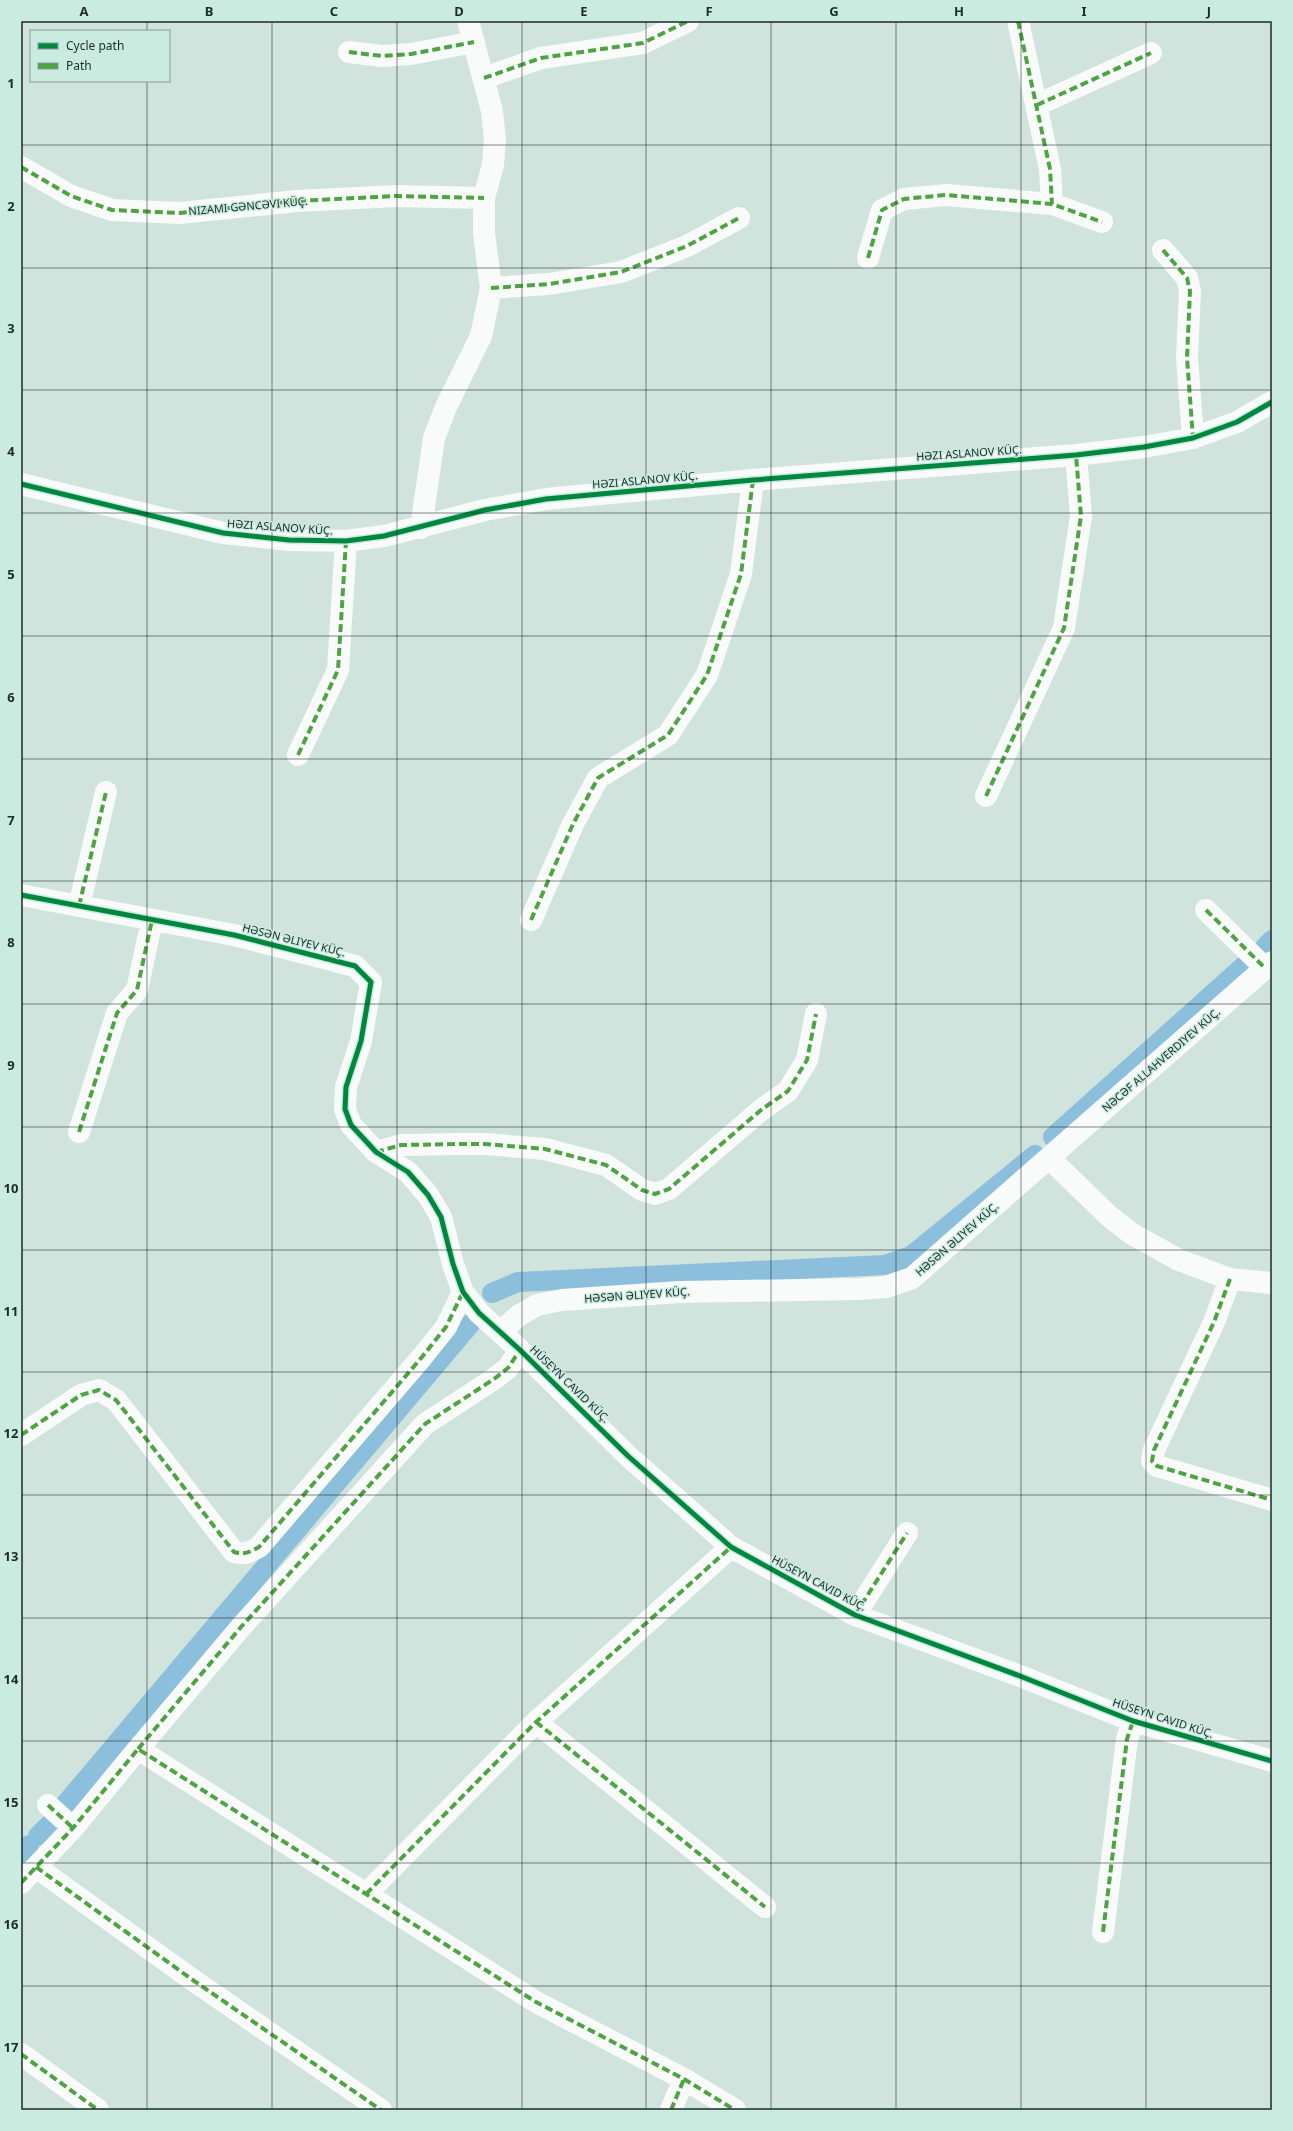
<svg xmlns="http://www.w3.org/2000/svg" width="1293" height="2131" font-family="'Noto Sans',sans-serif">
<rect width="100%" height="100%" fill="#d1e3dd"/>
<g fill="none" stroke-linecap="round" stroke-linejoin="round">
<path stroke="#8cbfdb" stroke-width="20" d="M1265 947 1272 940
M1053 1137 1245 965
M492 1293 518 1282 885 1265 911 1256 1035 1155
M63 1807 471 1323
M38 1836 54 1820
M21 1853 29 1845"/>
<path stroke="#f8fbfa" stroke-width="22" d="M1018 21 1050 169 1052 204
M349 52 382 56 411 54 474 42
M484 78 541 58 643 43 688 21
M1037 105 1151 53
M21 167 71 196 112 210 180 213 297 201 396 196 484 198
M1163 250 1187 278 1190 291 1187 358 1193 438
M868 258 882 210 904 199 946 195 1052 204 1102 222
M491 288 549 284 621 272 687 246 739 218
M21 484 223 533 289 540 346 541 384 536 485 510 546 499 753 480 1076 455 1144 447 1193 438 1237 422 1272 402
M421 528 434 438 446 407 481 336 491 288 484 233V198L493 165 495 140 492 111 468 21
M298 755 338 670 346 541
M986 796 1064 628 1081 516 1076 455
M21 895 234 935 355 966 371 982 361 1041 346 1087 345 1109 351 1125 376 1152 408 1172 428 1195 441 1217 453 1264 463 1292 479 1313 520 1350 628 1456 731 1547 855 1615 1020 1676 1133 1721 1272 1761
M79 906 106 792
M1206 910 1265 968
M531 920 573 824 598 778 668 735 707 675 741 574 753 480
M79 1132 117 1013 137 990 152 920
M376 1152 401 1145 460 1144H485L545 1149 606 1165 642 1190 655 1194 669 1189 761 1110 788 1091 807 1060 816 1014
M1049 1158 1109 1216 1132 1234 1179 1260 1230 1279 1272 1283
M1230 1279 1214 1322 1154 1450 1152 1461 1157 1466 1272 1500
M501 1332 518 1316 537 1305 562 1300 680 1292 860 1289 886 1287 912 1278 1272 962
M21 1435 81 1395 99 1390 116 1400 234 1552C244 1555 250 1552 259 1547L422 1357 446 1327 463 1292
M855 1615 907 1533
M536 1722 765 1907
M138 1749 241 1627 425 1424 494 1379 508 1368 520 1350
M48 1805 73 1828
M36 1867 190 1978 381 2110
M21 1883 73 1828 138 1749 536 2002 684 2079 735 2110
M366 1894 536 1722 731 1547
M1103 1932 1127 1739 1133 1721
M21 2054 98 2110
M671 2110 684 2079"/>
<path stroke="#4fa442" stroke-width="4" stroke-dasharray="8 4" stroke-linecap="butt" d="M1018 21 1050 169 1052 204
M349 52 382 56 411 54 474 42
M484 78 541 58 643 43 688 21
M1037 105 1151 53
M21 167 71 196 112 210 180 213 297 201 396 196 484 198
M1163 250 1187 278 1190 291 1187 358 1193 438
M868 258 882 210 904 199 946 195 1052 204 1102 222
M491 288 549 284 621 272 687 246 739 218
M298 755 338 670 346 541
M986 796 1064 628 1081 516 1076 455
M79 906 106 792
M1206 910 1265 968
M531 920 573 824 598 778 668 735 707 675 741 574 753 480
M79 1132 117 1013 137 990 152 920
M376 1152 401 1145 460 1144H485L545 1149 606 1165 642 1190 655 1194 669 1189 761 1110 788 1091 807 1060 816 1014
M1230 1279 1214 1322 1154 1450 1152 1461 1157 1466 1272 1500
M21 1435 81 1395 99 1390 116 1400 234 1552C244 1555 250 1552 259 1547L422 1357 446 1327 463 1292
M855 1615 907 1533
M536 1722 765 1907
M138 1749 241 1627 425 1424 494 1379 508 1368 520 1350
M48 1805 73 1828
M36 1867 190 1978 381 2110
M21 1883 73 1828 138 1749 536 2002 684 2079 735 2110
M366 1894 536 1722 731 1547
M1103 1932 1127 1739 1133 1721
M21 2054 98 2110
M671 2110 684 2079"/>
<defs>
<path id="cycleway" d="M21 484 223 533 289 540 346 541 384 536 485 510 546 499 753 480 1076 455 1144 447 1193 438 1237 422 1272 402
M21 895 234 935 355 966 371 982 361 1041 346 1087 345 1109 351 1125 376 1152 408 1172 428 1195 441 1217 453 1264 463 1292 479 1313 520 1350 628 1456 731 1547 855 1615 1020 1676 1133 1721 1272 1761"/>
</defs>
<use href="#cycleway" stroke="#c9ebe0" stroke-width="8"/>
<use href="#cycleway" stroke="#00873e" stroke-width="5"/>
</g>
<path fill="none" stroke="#1d2a26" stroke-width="1" stroke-opacity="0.55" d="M147 21V31M272 21V2110M397 21V2110M522 21V2110M646 21V2110M771 21V2110M896 21V2110M1021 21V2110M1146 21V2110M147 81V2110M21 145H1272M21 268H1272M21 390H1272M21 513H1272M21 636H1272M21 759H1272M21 881H1272M21 1004H1272M21 1127H1272M21 1250H1272M21 1372H1272M21 1495H1272M21 1618H1272M21 1741H1272M21 1863H1272M21 1986H1272"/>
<g text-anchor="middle" stroke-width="3" stroke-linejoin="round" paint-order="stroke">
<g font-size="11" fill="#1d2a26" stroke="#c9ebe0">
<text transform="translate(248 206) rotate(-5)" y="4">NIZAMI GƏNCƏVI KÜÇ.</text>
<text transform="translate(969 453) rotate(-4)" y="4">HƏZI ASLANOV KÜÇ.</text>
<text transform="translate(645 480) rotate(-5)" y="4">HƏZI ASLANOV KÜÇ.</text>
<text transform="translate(280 527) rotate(4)" y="4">HƏZI ASLANOV KÜÇ.</text>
<text transform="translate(294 940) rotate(14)" y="4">HƏSƏN ƏLIYEV KÜÇ.</text>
<text transform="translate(1161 1060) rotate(-41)" y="4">NƏCƏF ALLAHVERDIYEV KÜÇ.</text>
<text transform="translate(957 1239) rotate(-41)" y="4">HƏSƏN ƏLIYEV KÜÇ.</text>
<text transform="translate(637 1295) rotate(-4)" y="4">HƏSƏN ƏLIYEV KÜÇ.</text>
<text transform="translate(570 1384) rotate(44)" y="4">HÜSEYN CAVID KÜÇ.</text>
<text transform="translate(819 1583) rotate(28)" y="4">HÜSEYN CAVID KÜÇ.</text>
<text transform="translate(1163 1718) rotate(18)" y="4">HÜSEYN CAVID KÜÇ.</text>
</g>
</g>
<rect width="1293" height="2131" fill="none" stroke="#c9ebe0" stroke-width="44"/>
<rect x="30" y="30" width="140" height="52" fill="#c9ebe0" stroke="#849e96"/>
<rect x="38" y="43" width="20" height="6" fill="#00873e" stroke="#849e96"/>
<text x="66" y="50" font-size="12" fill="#1d2a26">Cycle path</text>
<rect x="38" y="63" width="20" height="6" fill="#4fa442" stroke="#849e96"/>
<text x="66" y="70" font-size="12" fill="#1d2a26">Path</text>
<rect x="22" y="22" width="1249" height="2087" fill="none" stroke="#1d2a26" stroke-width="1.5"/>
<g font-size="13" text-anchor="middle" font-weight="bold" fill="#1d2a26">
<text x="84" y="16">A</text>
<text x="209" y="16">B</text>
<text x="334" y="16">C</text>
<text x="459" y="16">D</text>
<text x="584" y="16">E</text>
<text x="709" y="16">F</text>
<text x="834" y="16">G</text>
<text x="959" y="16">H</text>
<text x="1084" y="16">I</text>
<text x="1209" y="16">J</text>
<text x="11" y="88">1</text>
<text x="11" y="211">2</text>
<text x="11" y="333">3</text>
<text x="11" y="456">4</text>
<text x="11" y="579">5</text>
<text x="11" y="702">6</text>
<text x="11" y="825">7</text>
<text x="11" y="947">8</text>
<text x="11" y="1070">9</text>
<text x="11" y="1193">10</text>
<text x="11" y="1316">11</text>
<text x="11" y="1438">12</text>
<text x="11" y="1561">13</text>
<text x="11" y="1684">14</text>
<text x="11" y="1807">15</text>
<text x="11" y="1929">16</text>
<text x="11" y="2052">17</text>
</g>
</svg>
